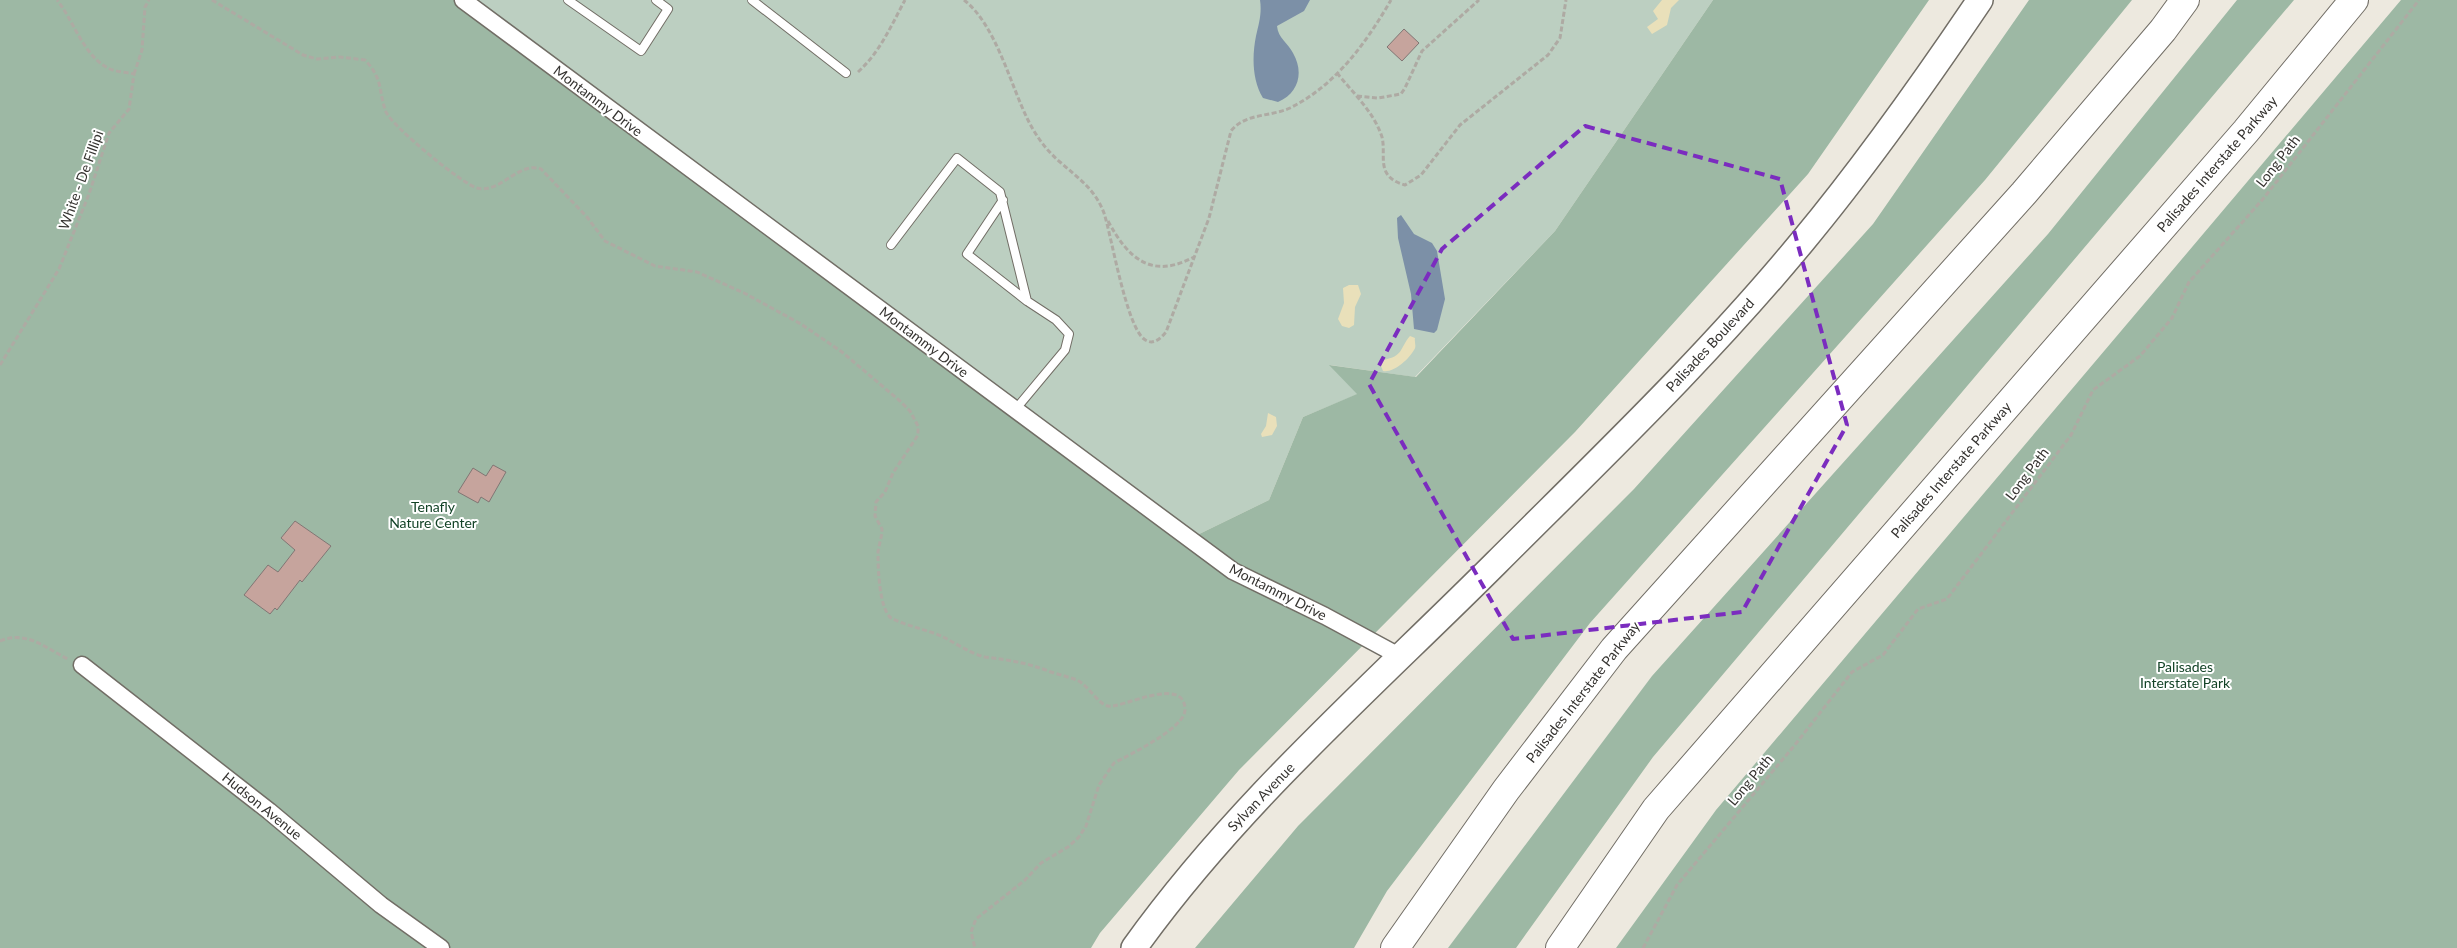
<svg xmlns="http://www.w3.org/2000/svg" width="2457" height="948" font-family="Lato,sans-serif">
<rect width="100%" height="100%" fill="#ede9df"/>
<path fill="#bccfc1" d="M464 0H1713L1555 231 1415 377 1330 365 1358 394 1303 417 1269 500 1191 538Z"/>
<path fill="#9db8a4" d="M0 0H464L1191 538 1269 500 1303 417 1357 394 1329 365 1416 377 1555 231 1713 0H1929L1808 174 1575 432 1239 770 1100 933 1091 948H0Z
M2029 0H2132L1985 180 1590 623 1387 891 1354 948H1195L1298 826 1634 489 1873 224Z
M2237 0H2294L1653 757 1516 948H1448L1652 676 2048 234Z
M2401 0H2457V948H1616L1716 810Z"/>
<path fill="#e9e0ba" d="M1662 0H1679L1671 8 1667 25 1652 34 1647 27 1658 19 1653 11Z
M1349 285H1358L1361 294 1355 307 1354 325 1349 328 1342 326 1338 319 1344 303 1343 288Z
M1410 336 1415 338C1414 342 1417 346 1414 350 1409 359 1394 373 1383 371L1381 366 1383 360C1404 356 1399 349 1410 336Z
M1268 413 1276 417 1277 426 1272 435 1262 437 1261 434 1266 426Z"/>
<path fill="#7c90a7" d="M1260 0H1310L1304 11 1277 26C1278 38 1288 43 1293 53 1304 72 1299 93 1278 102L1263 98C1252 80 1252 56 1256 36 1259 23 1262 13 1260 0Z
M1401 215 1414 234 1432 243 1437 251 1445 299 1437 330 1434 333 1414 329 1411 294 1398 238 1397 218Z"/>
<path fill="#c6a49d" stroke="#817674" d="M1404 29 1419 43 1402 61 1387 47Z
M493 465 506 472 489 502 481 497 478 503 458 492 473 468 486 476Z
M295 521 331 546 302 582 300 580 277 610 275 608 270 614 244 595 268 565 278 572 295 550 281 538Z"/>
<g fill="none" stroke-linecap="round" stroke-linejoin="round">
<defs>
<path id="service" d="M568 0 641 51 668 9 656 0
M752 0 846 73
M1003 200 967 254 1027 301
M891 245 957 158 1000 192 1027 301 1056 320 1069 334 1065 350 1015 410"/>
<path id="minor" d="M463 0 1233 571 1325 616 1401 657
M82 665 269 811 381 905 441 948"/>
<path id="primary" d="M1134 948C1237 804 1372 687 1497 562 1601 458 1708 356 1802 242 1866 165 1924 83 1980 0"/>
<path id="motorway" d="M1395 948 1506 790 1614 649 2024 193 2163 30 2185 0
M1560 948 1656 809 2246 131 2354 0"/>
</defs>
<use href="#service" stroke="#726e66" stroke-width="10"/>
<use href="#minor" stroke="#726e66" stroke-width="19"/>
<use href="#primary" stroke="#726e66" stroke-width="28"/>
<use href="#motorway" stroke="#726e66" stroke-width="30"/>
<path stroke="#aeaaa3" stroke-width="3" stroke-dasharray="5 2.5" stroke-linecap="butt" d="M212 0 303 55 317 59 340 57 365 60C384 80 378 91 386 112 392 126 462 184 477 188 501 194 518 161 541 169L587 217 605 241 655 266 697 272 744 293 801 324 842 352 900 401 910 411 918 426V435L893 473 885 492 876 502 875 516 882 529C882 537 879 544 878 552 878 568 879 608 891 618 906 626 925 629 941 636 954 642 971 654 985 657 1010 660 1028 663 1051 672 1060 675 1069 677 1077 680 1089 686 1098 704 1108 706 1121 709 1185 674 1185 710 1185 728 1129 755 1114 763L1099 785 1086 826 1079 837 1068 847 1041 863 1025 880 976 919 971 932 975 948
M964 0C996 25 1010 84 1028 120 1036 136 1046 150 1060 162 1078 178 1095 189 1104 213 1112 238 1126 325 1144 339 1153 346 1160 339 1166 332L1209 218 1231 131C1245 113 1270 117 1290 108 1336 85 1366 43 1391 0
M858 72C880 52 891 26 905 0
M1337 73C1353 93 1374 112 1382 137 1385 149 1381 162 1386 172 1390 180 1398 183 1405 185L1421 175 1460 125 1548 55 1560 38 1566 0
M134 74 142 50 145 7 149 0
M1357 96 1378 98 1401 94 1405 88 1422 51 1479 0
M1108 221C1128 258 1151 280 1194 257
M0 365 59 269 89 194 109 133 129 109 134 74C126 72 115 72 108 68 83 55 74 21 57 0
M0 641C27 630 45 648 68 659
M1643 948 1677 885 1794 746 1852 672 1883 655 1918 609 1947 599 2071 435 2093 390 2140 356 2172 318 2189 282 2263 199 2419 0"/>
<use href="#service" stroke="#fff" stroke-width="8"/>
<use href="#minor" stroke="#fff" stroke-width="16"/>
<use href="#primary" stroke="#fff" stroke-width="25"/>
<use href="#motorway" stroke="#fff" stroke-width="28"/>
</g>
<path fill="none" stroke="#7b2cbf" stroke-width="4" stroke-dasharray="10 6" stroke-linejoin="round" d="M1585 126 1780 179 1847 425 1742 612 1513 639 1369 384 1442 249Z"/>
<g text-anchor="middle" stroke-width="4" stroke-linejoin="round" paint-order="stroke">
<g font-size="14" fill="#353330" stroke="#fff">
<text transform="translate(598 101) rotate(37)" y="5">Montammy Drive</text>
<text transform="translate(2278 161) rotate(-52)" y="5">Long Path</text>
<text transform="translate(2217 164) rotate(-49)" y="5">Palisades Interstate Parkway</text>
<text transform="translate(81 180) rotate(-70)" y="5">White - De Fillipi</text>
<text transform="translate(924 342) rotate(37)" y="5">Montammy Drive</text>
<text transform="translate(1710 345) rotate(-47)" y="5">Palisades Boulevard</text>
<text transform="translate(1951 470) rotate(-49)" y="5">Palisades Interstate Parkway</text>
<text transform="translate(2027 474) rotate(-53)" y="5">Long Path</text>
<text transform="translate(1278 592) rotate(27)" y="5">Montammy Drive</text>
<text transform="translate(1583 692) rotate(-52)" y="5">Palisades Interstate Parkway</text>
<text transform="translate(1750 780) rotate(-50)" y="5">Long Path</text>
<text transform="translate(1261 797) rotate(-46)" y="5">Sylvan Avenue</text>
<text transform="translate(262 806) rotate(39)" y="5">Hudson Avenue</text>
</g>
<g font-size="14" fill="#124226" stroke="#fff">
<text x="433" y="512">Tenafly<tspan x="433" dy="16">Nature Center</tspan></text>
<text x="2185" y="672">Palisades<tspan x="2185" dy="16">Interstate Park</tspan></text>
</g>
</g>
</svg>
